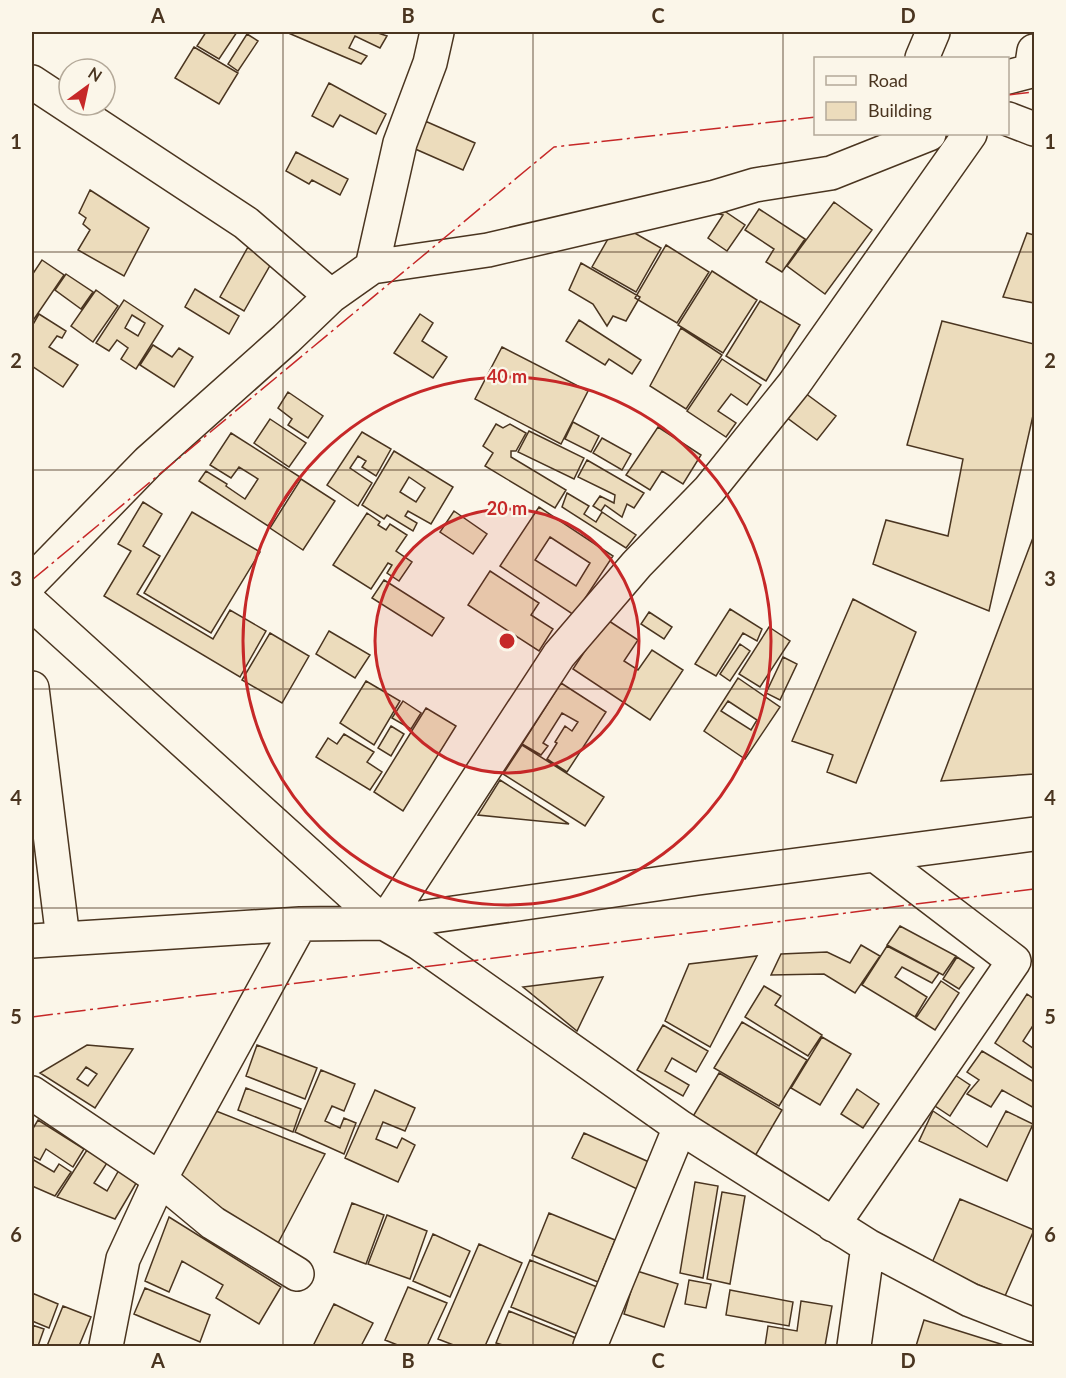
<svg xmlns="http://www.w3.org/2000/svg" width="1066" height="1378" font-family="Lato,sans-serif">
<rect width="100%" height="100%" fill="#fbf6e9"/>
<path fill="#ecdcbc" stroke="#4a3520" stroke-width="1.5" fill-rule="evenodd" d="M206 32H237L219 59 197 46Z
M286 32H375L387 36 380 48 355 36 349 48 367 56 361 64Z
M247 34 258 41 238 71 228 64Z
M194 47 238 73 219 104 175 78Z
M329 83 386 114 376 134 340 115 333 127 312 116Z
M425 121 475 143 463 170 413 148Z
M296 152 348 179 340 195 312 180 309 184 286 171Z
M90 190 149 228 124 276 78 250 90 230 83 224 86 218 79 213Z
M711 202 745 225 727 251 708 238 723 215 708 211Z
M834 202 872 230 825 294 787 266Z
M759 209 805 239 782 272 766 262 774 249 745 230Z
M617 223 661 248 636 292 592 267Z
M1027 233 1034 235V303L1003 297Z
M666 245 709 272 677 323 635 298Z
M248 247 272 262 244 311 220 297Z
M42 260 64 275 32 322V275Z
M581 263 640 297 626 321 613 316 607 326 593 304 569 290Z
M712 271 757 300 723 353 678 325Z
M66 274 93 292 81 309 55 290Z
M195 289 239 316 229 334 185 307Z
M96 290 118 306 93 342 71 326Z
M124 300 163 326 136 369 121 359 128 348 117 340 109 351 96 343ZM132 315 145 323 138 336 125 328Z
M760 301 800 325 766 381 726 356Z
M39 314 66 331 62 338 57 336 49 347 78 365 63 387 32 366V326Z
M420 314 433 323 422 341 447 357 433 378 394 353Z
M579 320 641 360 632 374 609 359 605 365 566 341Z
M942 321 1034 344V411L989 611 873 564 886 520 948 536 963 459 907 445Z
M681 328 722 355 686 409 650 386Z
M153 345 172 357 179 348 193 357 174 387 140 365Z
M502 347 588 391 561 444 475 399Z
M722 359 761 385 747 405 731 394 718 411 736 423 726 437 687 411Z
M288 392 323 416 308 438 288 425 292 419 278 408Z
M805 393 836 416 817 440 786 417Z
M270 419 306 443 289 467 254 443Z
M573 422 599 436 591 452 565 439Z
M496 424 503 428 510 424 526 433 516 451H511V457L566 490 555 508 485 466 493 453 483 446Z
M658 427 701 455 683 484 662 471 650 490 626 475Z
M529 431 584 458 574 479 518 452Z
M362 432 391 449 376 476 362 467 366 461 358 456 350 468 372 483 358 506 327 485Z
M231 433 300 477 268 526 199 481 206 471 227 484 226 486 245 499 258 479 239 467 231 478 210 465Z
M602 438 631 454 622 470 593 453Z
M394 451 453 487 431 524 408 511 405 516 417 523 413 531 387 515 384 519 362 505ZM409 477 425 488 416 502 400 492Z
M587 460 644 493 634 508 627 504 622 517 605 505 601 511 593 506 600 496 614 503 615 495 578 477Z
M301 479 335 501 303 550 270 528Z
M567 493 589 506 584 514 596 522 602 512 636 535 626 548 562 507Z
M143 502 162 514 143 546 160 556 137 594 213 639 230 610 266 631 240 677 104 596 131 551 118 544Z
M539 507 613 556 574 615 500 566ZM550 537 590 563 576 586 535 560Z
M454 511 487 534 473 554 440 532Z
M192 512 260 552 211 633 144 593Z
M367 513 380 522 378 525 386 530 390 524 407 535 396 551 412 562 399 581 387 573 392 565 388 563 371 589 333 565Z
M1034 535V774L941 781Z
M490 571 539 603 531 615 553 629 539 651 468 605Z
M384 580 444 618 432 636 372 598Z
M853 599 916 632 856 783 827 772 833 755 792 741Z
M730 609 762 629 757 641 743 633 716 676 695 664Z
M649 612 672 627 664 639 641 624Z
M606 619 638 640 624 661 638 670 652 650 683 670 650 720 573 669Z
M769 627 790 641 760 687 739 674Z
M329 631 370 655 355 678 316 654Z
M270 633 309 656 282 703 242 680Z
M740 644 750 651 730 681 720 674Z
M783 657 797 664 780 700 766 693Z
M738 678 780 707 745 759 704 731ZM728 701 757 720 751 730 721 711Z
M366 681 400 701 374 745 340 723Z
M561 683 606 712 567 772 547 759 557 743 555 742 565 726 572 731 578 722 562 713 543 743 548 746 541 755 522 744Z
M403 701 421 713 411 729 392 718Z
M426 708 456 726 403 811 374 792Z
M391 726 404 734 391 756 378 748Z
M344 734 374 752 367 762 382 772 370 790 316 757 328 738 337 744Z
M522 745 604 797 585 826 503 774Z
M500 780 569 824 478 815Z
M900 926 956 956 943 975 887 945Z
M861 945 880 956 855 993 824 974 771 975 781 954 827 952 850 963Z
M887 946 939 973 932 983 902 967 895 977 927 997 915 1017 862 985Z
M757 956 710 1047 665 1021 689 964Z
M957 957 974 968 959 989 943 979Z
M603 977 577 1031 523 987Z
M941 981 959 993 935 1030 916 1018Z
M764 986 781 996 775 1005 822 1035 808 1056 745 1017Z
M1027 994 1034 999V1024L1023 1041 1034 1049V1069L995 1043Z
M742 1022 807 1060 779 1106 714 1068Z
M663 1025 708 1051 696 1072 672 1058 665 1071 689 1085 683 1096 637 1070Z
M822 1037 851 1054 820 1105 791 1088Z
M87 1045 133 1049 95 1108 40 1073ZM86 1067 97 1074 88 1086 77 1079Z
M257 1045 317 1068 305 1099 246 1076Z
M982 1051 1034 1082V1108L1002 1090 991 1107 967 1094 979 1080 967 1072Z
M321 1070 355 1084 344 1111 332 1106 325 1121 340 1128 344 1118 356 1123 344 1154 295 1132Z
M719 1073 782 1110 755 1156 692 1118Z
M952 1073 970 1085 950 1116 932 1104Z
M246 1088 301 1109 293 1132 238 1110Z
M857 1089 879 1104 863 1128 841 1114Z
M375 1090 415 1108 405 1131 383 1122 376 1139 397 1148 402 1138 415 1145 398 1182 345 1158Z
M216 1111 325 1154 277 1245 176 1180Z
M933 1111 987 1147 1006 1111 1033 1124 1007 1181 919 1141Z
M38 1120 84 1149 73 1167 46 1149 40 1160 32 1156V1130Z
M584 1133 649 1162 637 1189 572 1158Z
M87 1150 107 1163 94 1183 107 1191 119 1170 138 1180 115 1219 57 1197Z
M32 1159 54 1172 59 1164 71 1172 55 1196 32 1186Z
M695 1182 718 1186 703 1278 680 1273Z
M722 1192 745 1196 730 1284 707 1279Z
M960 1199 1034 1230 1005 1296 931 1265Z
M352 1203 384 1215 366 1264 334 1252Z
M549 1213 615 1240 598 1282 532 1255Z
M387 1215 427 1231 410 1279 368 1264Z
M169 1217 281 1287 259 1324 216 1298 223 1285 182 1261 169 1292 145 1281Z
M433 1234 470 1251 450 1297 413 1281Z
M479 1244 522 1263 485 1346H456L438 1339Z
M530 1260 602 1289 582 1336 511 1307Z
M637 1271 678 1284 664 1327 624 1314Z
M689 1280 711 1284 706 1308 685 1304Z
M408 1287 447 1303 427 1346H400L385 1340Z
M145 1288 210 1315 200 1342 134 1314Z
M730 1290 793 1302 789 1326 726 1315Z
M32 1293 58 1304 49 1328 32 1321Z
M801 1301 832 1306 825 1346H765L768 1326 797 1331Z
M334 1304 373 1323 361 1346H313Z
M63 1306 91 1317 79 1346H47Z
M509 1311 581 1340 578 1346H506L496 1343Z
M924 1320 1007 1346H916Z
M32 1325 44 1329 38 1346H32Z"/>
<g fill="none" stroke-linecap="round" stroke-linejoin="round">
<defs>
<path id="street" d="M922 58 933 32
M1008 77 1031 71 1034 51
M32 82 246 223 331 296
M1008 119 1034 129
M372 267 400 143 430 63 437 32
M32 581 148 462 286 339 331 296 372 267 488 250 715 197 755 185 831 173 929 134
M32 604 384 923 419 943 680 1127 868 1246 970 1300 1034 1325
M32 688 63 939
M384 923 559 655 637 564 709 490 794 384 970 134
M32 941 300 924 384 923 698 878 1034 834
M32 1093 160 1179 213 1223 297 1274
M833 1225 1014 961 875 855
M106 1346 123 1259 160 1179 300 924
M590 1346 680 1127
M854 1346 868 1246"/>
</defs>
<use href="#street" stroke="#4a3520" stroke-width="36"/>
<use href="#street" stroke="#fbf6e9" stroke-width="33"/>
<path stroke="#c62828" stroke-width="1.5" stroke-dasharray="21 4.5 3 4.5" stroke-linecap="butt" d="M1008 95 1034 92
M32 580 554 147 816 117
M32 1017 1034 889"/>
</g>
<path fill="none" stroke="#4a3520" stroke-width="1.5" stroke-opacity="0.55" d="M283 32V1346M533 32V1346M783 32V1346M32 252H1034M32 470H1034M32 689H1034M32 908H1034M32 1126H1034"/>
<circle cx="507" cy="641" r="132" fill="#c62828" fill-opacity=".12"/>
<g fill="none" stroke="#c62828" stroke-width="3">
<circle cx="507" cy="641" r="132"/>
<circle cx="507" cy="641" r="264"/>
</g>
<circle cx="507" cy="641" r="9" fill="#c62828" stroke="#fbf6e9" stroke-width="3"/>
<g font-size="18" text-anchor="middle" font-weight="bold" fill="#c62828" stroke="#fbf6e9" stroke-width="4.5" stroke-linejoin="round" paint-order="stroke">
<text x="507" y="383">40 m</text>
<text x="507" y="515">20 m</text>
</g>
<rect width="1066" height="1378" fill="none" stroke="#fbf6e9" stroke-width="66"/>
<rect x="814" y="57" width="195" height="78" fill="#fbf6e9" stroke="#b4a999" stroke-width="1.5"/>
<rect x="826" y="76" width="30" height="9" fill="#fbf6e9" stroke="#b4a999" stroke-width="1.5"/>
<text x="868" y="87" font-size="18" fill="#4a3520">Road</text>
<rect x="826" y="102" width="30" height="18" fill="#ecdcbc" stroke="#b4a999" stroke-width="1.5"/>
<text x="868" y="117" font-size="18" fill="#4a3520">Building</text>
<g transform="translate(87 87) rotate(33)"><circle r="28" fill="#fbf6e9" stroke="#b4a999" stroke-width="1.5"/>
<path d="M0-4.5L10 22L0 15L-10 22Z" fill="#c62828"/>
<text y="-9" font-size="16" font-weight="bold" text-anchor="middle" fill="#4a3520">N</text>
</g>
<rect x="33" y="33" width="1000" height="1312" fill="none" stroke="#4a3520" stroke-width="2"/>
<g font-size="20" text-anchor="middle" font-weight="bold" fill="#4a3520">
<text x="158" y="23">A</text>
<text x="408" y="23">B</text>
<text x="658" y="23">C</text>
<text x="908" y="23">D</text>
<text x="16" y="149">1</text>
<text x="1050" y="149">1</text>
<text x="16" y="368">2</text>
<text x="1050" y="368">2</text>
<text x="16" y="586">3</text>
<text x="1050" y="586">3</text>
<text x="16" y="805">4</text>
<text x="1050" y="805">4</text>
<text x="16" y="1024">5</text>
<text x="1050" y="1024">5</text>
<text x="16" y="1242">6</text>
<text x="1050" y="1242">6</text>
<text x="158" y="1368">A</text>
<text x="408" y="1368">B</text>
<text x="658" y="1368">C</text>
<text x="908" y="1368">D</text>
</g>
</svg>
